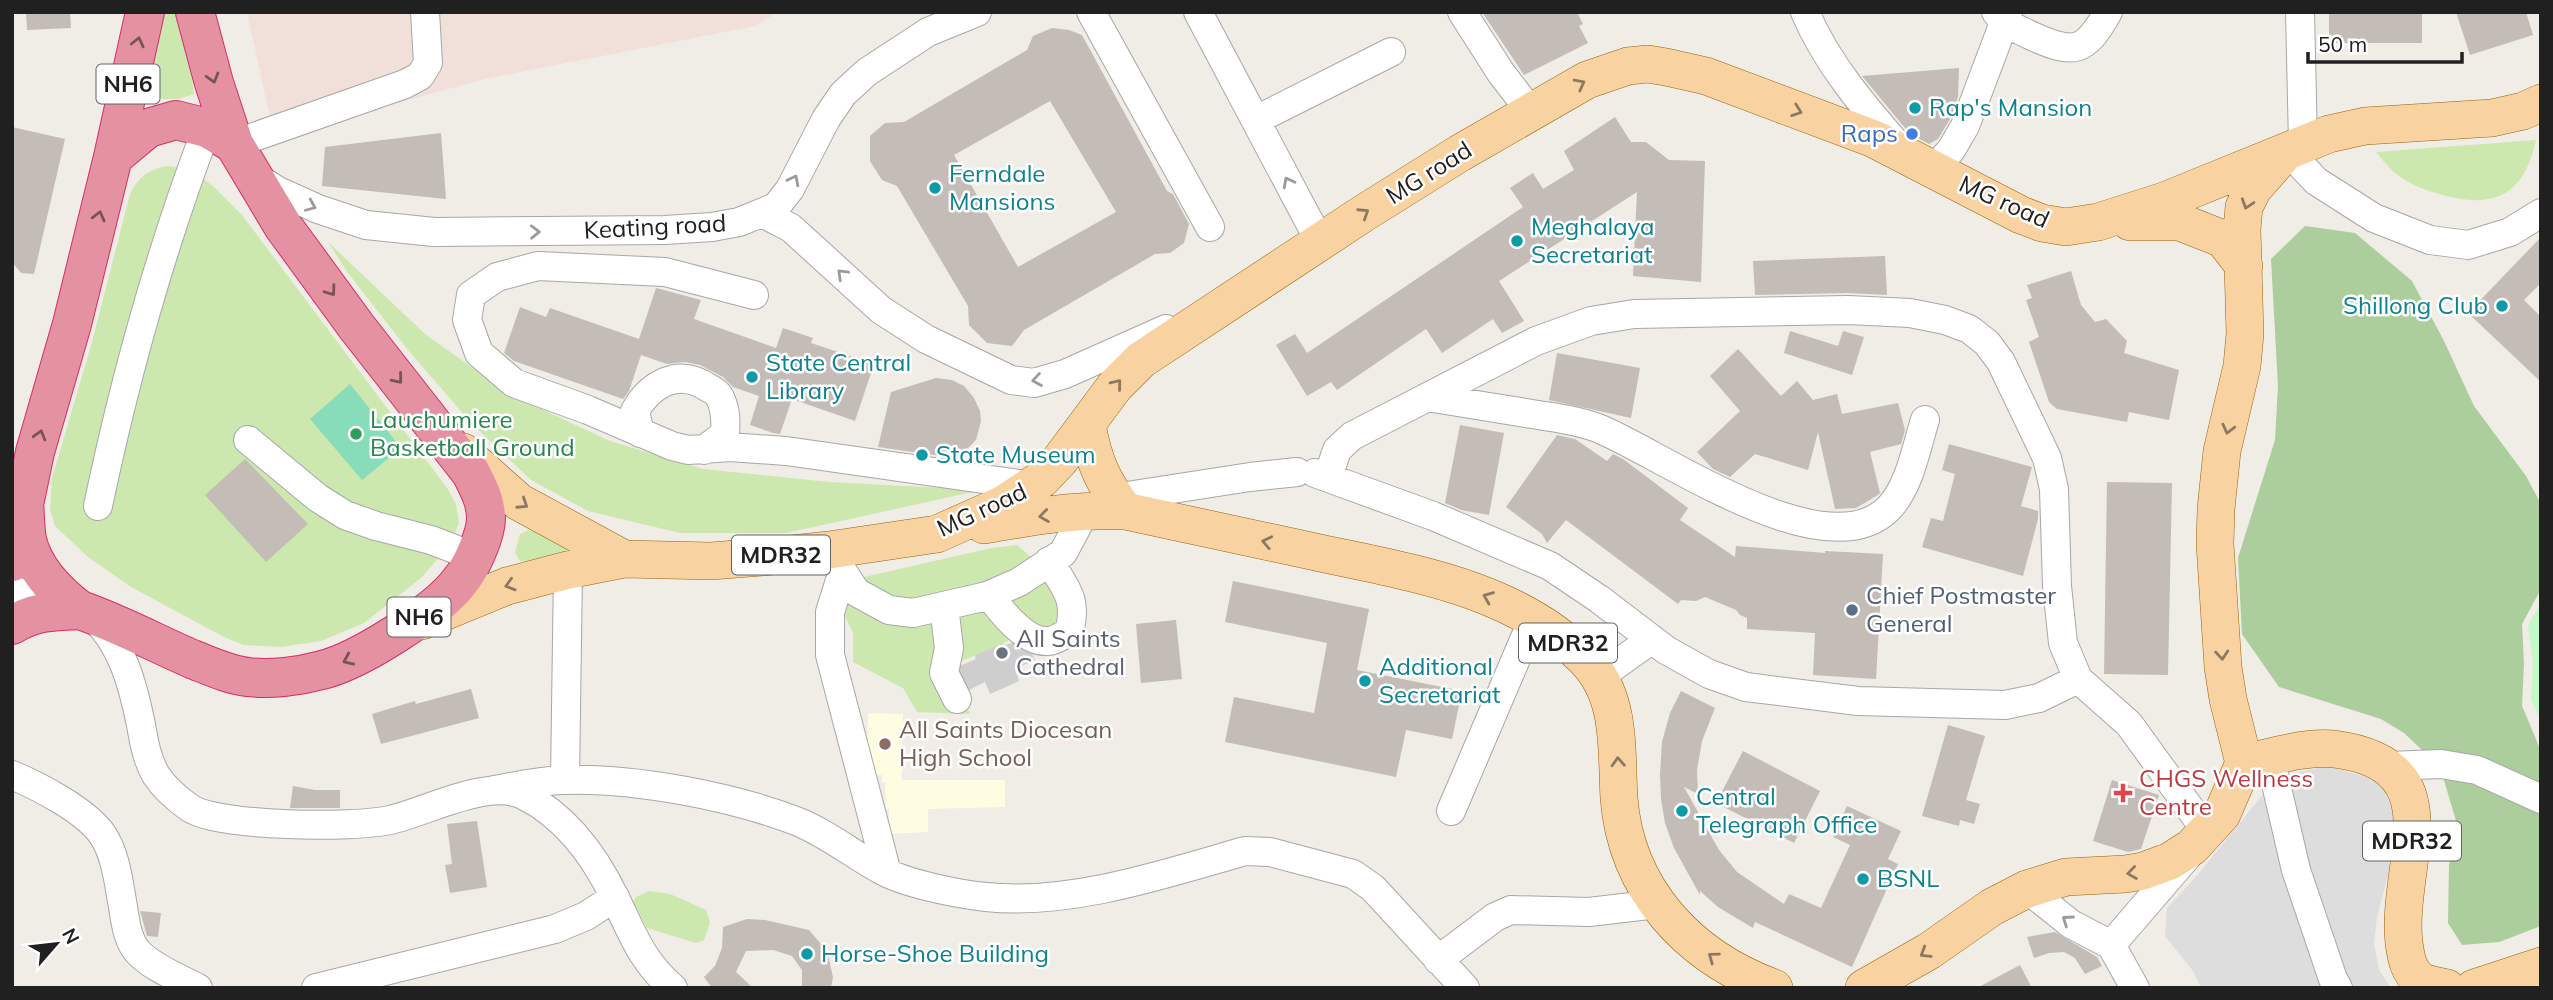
<svg xmlns="http://www.w3.org/2000/svg" width="2553" height="1000" font-family="Mulish,sans-serif">
<rect width="100%" height="100%" fill="#f0ece6"/>
<path fill="#dedddd" d="M2328 766 2386 783 2402 800 2398 838 2377 917 2374 944 2379 970 2391 988H2201L2193 971 2165 936 2167 908 2195 878 2264 793 2294 773Z"/>
<path fill="#fefde1" d="M868 713 903 714 902 780H1005V807L928 809V832L889 834V809H886L885 783 882 782V775H867Z"/>
<path fill="#cecece" d="M983 599 1004 646 1025 637 1035 660 1015 669 1019 681 990 694 985 682 965 692 955 668 976 659 955 612Z"/>
<path fill="#f1e0da" d="M247 12H778L755 26 485 79 327 122 272 126Z"/>
<path fill="#cce8ae" d="M165 12H183L194 94 179 99H162L151 85 162 17Z
M2536 140C2524 196 2493 210 2439 194 2424 190 2407 183 2395 173 2388 167 2382 159 2376 152Z
M167 166 191 169 214 187 242 215 447 488 456 504 459 523 450 545 421 578 364 623 321 641 281 647 244 645 224 637 131 587 88 557 55 526 50 509 52 478 92 342 130 194C139 177 147 170 167 166Z
M328 242 426 335 513 396 610 441 703 469 829 482 982 490 786 533H680L588 511 531 480 473 425 408 350 348 273Z
M528 530 570 540 584 547 540 563 520 561 515 553 520 534Z
M1017 545 1051 575 1064 630 1026 629 1006 642 950 666 970 714 917 712 903 688 853 662V633L834 593 833 584 992 548Z
M649 891 670 894 706 910 710 923 704 940 696 943 647 928 633 902 636 897Z"/>
<path fill="#acce9c" d="M2305 226 2355 233 2412 281 2444 341 2474 406 2526 476 2541 504V589L2522 624 2524 664 2522 706 2541 751V926L2499 942 2462 945 2448 923 2449 865 2457 824 2440 767 2404 733 2381 719 2279 687 2242 634 2238 558 2275 440 2278 386 2271 259Z"/>
<path fill="#c5f8c8" d="M2541 603V720L2531 700 2533 664 2528 625Z"/>
<path fill="#87dcb9" d="M350 384 401 448 362 480 310 419Z"/>
<path fill="#c4bcb6" fill-rule="evenodd" d="M26 12H70L71 28 27 30Z
M1482 12H1577L1583 24 1579 26 1588 43 1524 75Z
M2329 12H2422V43H2329Z
M2456 12H2526L2533 35 2470 55Z
M1052 28 1069 30 1082 35 1167 191 1173 194 1189 224 1184 243 1170 253 1155 254 1024 330 1012 346 987 343 969 325 968 306 897 186 882 180 870 161V136L885 123 904 122 1027 50 1033 36ZM1050 101 1116 212 1018 267 954 155Z
M1959 68 1958 97 1950 119 1938 139 1929 144 1910 134 1862 76Z
M1615 117 1631 142H1646L1669 160 1705 161 1701 282 1633 276 1637 192 1499 281 1524 321 1502 333 1493 319 1442 353 1426 329 1337 390 1331 382 1307 396 1276 345 1295 334 1307 353 1523 207 1510 188 1533 173 1543 189 1574 170 1564 151Z
M12 127 65 139 34 274 21 273 12 262Z
M441 133 446 199 322 186 325 147Z
M2541 237V283L2524 300 2541 317V382L2468 313Z
M1885 256 1887 295 1848 293 1755 295 1753 261Z
M2071 271 2081 305 2095 322 2106 319 2127 341 2124 353 2179 370 2169 420 2129 412 2127 422 2057 409 2049 402 2029 342 2039 337 2026 300 2032 298 2027 285Z
M656 288 701 300 694 319 776 348 783 328 813 338 811 343 874 364 855 421 792 399 780 434 773 433 750 425 759 396 733 387 723 377 700 365 685 362 667 364 641 355 629 391 623 399 514 361 504 353 520 307 546 317 550 308 639 339Z
M1790 331 1838 346 1843 331 1864 337 1852 375 1784 353Z
M1738 349 1781 396 1797 381 1813 400 1837 394 1842 414 1898 403 1905 430 1901 444 1870 452 1880 493 1878 495 1856 508 1835 509 1818 432 1808 470 1755 454 1730 477 1713 469 1697 452 1740 411 1710 376Z
M1557 353 1640 368 1631 418 1549 400Z
M936 378 952 380 964 386 974 398 980 411 981 421 976 440 967 449 948 457 878 447 891 392Z
M1460 425 1504 433 1489 515 1461 510 1445 503Z
M1557 435 1575 439 1607 461 1613 454 1623 459 1688 508 1680 520 1735 557 1736 546 1825 553V551L1883 554 1876 679 1813 675 1815 633 1747 629V618L1740 615 1736 610 1705 597 1696 601 1681 600 1678 604 1566 520 1547 543 1542 534 1506 507Z
M1949 444 2032 467 2021 506 2038 511V519L2023 576 1922 547 1931 518 1943 521 1955 474 1942 470Z
M245 459 308 524 266 562 205 495Z
M2107 482 2172 483 2168 675 2104 674Z
M1233 581 1369 609 1357 670 1462 691 1452 739 1406 730 1396 777 1225 742 1234 697 1314 713 1327 643 1225 622Z
M1176 620 1182 679 1141 683 1136 624Z
M471 689 479 718 381 744 372 714 415 701 416 704Z
M1681 691 1715 708 1702 741 1697 770 1698 794 1684 787 1698 812 1699 837 1705 825 1719 850 1737 872 1784 904 1789 894 1821 908 1850 845 1833 837 1847 806 1901 831 1888 859 1898 864 1852 967 1755 922 1753 928 1718 907 1700 891V895L1674 848 1665 823 1661 799 1660 775 1662 742 1670 713Z
M1948 725 1985 736 1966 800 1980 804 1974 824 1960 820 1959 826 1922 816Z
M1743 751 1820 791 1794 843 1716 803Z
M2112 780 2159 795 2141 849 2128 852 2093 841Z
M293 786 315 790H340V808H290Z
M477 821 487 887 450 893 445 865 452 864 447 824Z
M140 911 161 913 158 937 147 936Z
M747 919 765 920 809 930 827 951 833 977 831 988H802V970L792 956 773 950 746 951 736 972 753 988H712L704 977 715 966 722 948 723 927Z
M2055 932 2097 957 2102 966 2085 974 2075 958 2064 952 2049 953 2034 958 2027 937Z
M2020 965 2032 988H1977Z"/>
<g fill="none" stroke-linecap="round" stroke-linejoin="round">
<defs>
<path id="minor" d="M1091 12 1210 227
M1198 12 1320 242
M1462 12 1501 73 1531 112
M1805 12C1827 64 1865 108 1902 150
M1996 12C2005 25 2018 29 2032 36 2074 55 2085 53 2108 12
M2300 12 2303 144
M1256 120 1391 52
M234 144 405 84 420 76 428 63 425 12
M2288 151 2316 181 2374 218 2430 240 2468 245 2510 232 2541 213
M1933 170 1951 150 1965 126 2008 12
M254 176 278 191 318 209 366 225 434 232 665 230 712 227 739 222 776 207 790 189 826 119 843 94 867 72 928 32 977 12
M762 213 791 228 881 310 926 339 1011 380 1034 383 1065 374 1166 329
M754 295 665 272 538 266 497 277 471 295 467 320 479 353 514 383 588 410 672 446 688 450 730 447 786 451 1033 486
M1427 397C1462 403 1497 408 1532 414 1555 418 1578 420 1600 429 1663 455 1827 572 1889 508 1910 486 1916 448 1925 420
M640 433 635 411C650 384 678 368 707 387 711 389 717 392 719 396 726 408 726 421 725 434L704 450
M248 440 318 498 345 515 376 526 431 540 475 557
M1315 473 1433 516 1550 566 1599 599 1666 650 1709 674 1746 687 1858 701 2005 705 2039 698 2078 679
M1328 477 1337 450 1352 436 1536 341 1591 321 1634 314 1848 310 1910 313 1945 320 1969 329 1987 343 2001 362 2047 458 2054 489 2057 586 2063 643 2078 679 2129 724 2207 832
M1114 498 1250 477 1297 472
M98 506C125 377 160 251 207 128
M829 550 856 592 889 610 913 613 987 596 1019 582 1063 553 1085 512
M842 574 830 612V655L887 873
M12 590 67 606
M989 595C1001 611 1025 643 1048 641 1055 641 1063 635 1069 632 1078 599 1066 589 1049 561
M944 606 949 648 944 673 957 699
M92 616C122 643 133 685 141 725 144 742 147 760 156 775 165 789 177 799 190 808 218 827 355 828 390 820 426 812 488 778 523 795 566 816 596 858 616 900 633 935 643 963 673 988
M1599 677 1652 639
M2270 758 2296 870 2333 979 2338 988
M2388 766 2441 764 2477 770 2541 799
M12 775C38 786 85 810 102 834 115 853 118 878 122 901 125 917 126 939 138 952 151 967 181 979 198 988
M565 780 568 570
M494 790C516 786 539 781 562 780 631 777 731 796 796 821 825 832 855 856 883 871 908 884 957 894 986 897 1069 906 1165 874 1245 851L1270 852 1353 874 1373 888 1465 988
M1451 811 1533 619
M2027 889 2071 924 2111 945 2135 988
M2111 945 2191 852
M1438 960 1495 917 1511 910 1589 912 1657 904
M316 988 555 929 586 916 615 897"/>
<path id="major" d="M2130 222H2180L2223 239 2244 266
M1087 425C1094 462 1102 481 1125 511
M463 452 519 502 624 559
M984 525C1030 517 1077 509 1125 511 1187 524 1249 538 1311 551 1406 572 1512 586 1584 658 1622 696 1616 748 1619 798 1626 890 1689 957 1774 988
M422 621 507 586 568 570 624 559 711 561 762 557 829 550 937 534 1002 505 1042 479 1060 460 1115 386 1141 360 1364 213 1460 153 1587 80 1628 66 1648 64 1666 67 1706 76 1874 139 2021 215 2042 223 2066 227 2098 222 2164 201 2329 134 2365 126 2492 118 2523 111 2541 103
M2244 763C2273 757 2305 746 2334 749 2458 765 2395 864 2404 943 2406 957 2408 972 2421 981 2429 985 2439 986 2447 988
M1864 988 1929 951 1992 907 2027 889 2066 877 2125 874 2143 871 2170 861 2192 847 2222 814 2244 763 2228 699 2223 667 2215 544 2216 509 2222 451 2242 366 2245 334 2242 229 2244 207 2253 189 2282 156
M2474 988 2541 966"/>
<path id="highway" d="M195 12 214 83 234 144
M113 157 145 12
M12 562 35 452 72 324 113 157 148 128 176 120 207 128 234 144 283 226 356 326 471 473C478 487 486 501 486 518 486 535 471 568 460 581 438 611 359 661 322 670 300 676 271 680 248 677 229 675 210 666 192 659 155 643 118 623 80 610 57 593 34 569 27 540 25 528 25 514 24 502
M12 625C35 611 54 611 80 610"/>
</defs>
<use href="#minor" stroke="#a7a7a7" stroke-width="30"/>
<use href="#major" stroke="#966305" stroke-width="38"/>
<use href="#highway" stroke="#d62c69" stroke-width="40"/>
<use href="#minor" stroke="#fff" stroke-width="28"/>
<use href="#major" stroke="#f9d2a2" stroke-width="37"/>
<use href="#highway" stroke="#e491a2" stroke-width="38"/>
</g>
<defs><path id="oneway-chevron" d="M-2-3.5L2.5 0L-2 3.5" fill="none" stroke-width="1.6" stroke-linecap="round" stroke-linejoin="round" transform="scale(1.75)"/></defs>
<g stroke="#78535a">
<use href="#oneway-chevron" transform="translate(138 42) rotate(-77)"/>
<use href="#oneway-chevron" transform="translate(213 78) rotate(74)"/>
<use href="#oneway-chevron" transform="translate(99 216) rotate(-76)"/>
<use href="#oneway-chevron" transform="translate(331 291) rotate(54)"/>
<use href="#oneway-chevron" transform="translate(398 379) rotate(51)"/>
<use href="#oneway-chevron" transform="translate(40 435) rotate(-74)"/>
<use href="#oneway-chevron" transform="translate(348 660) rotate(156)"/>
</g>
<g stroke="#8c7961">
<use href="#oneway-chevron" transform="translate(1580 84) rotate(-28)"/>
<use href="#oneway-chevron" transform="translate(1797 111) rotate(20)"/>
<use href="#oneway-chevron" transform="translate(2247 204) rotate(108)"/>
<use href="#oneway-chevron" transform="translate(1364 213) rotate(-33)"/>
<use href="#oneway-chevron" transform="translate(1117 384) rotate(-51)"/>
<use href="#oneway-chevron" transform="translate(2228 429) rotate(104)"/>
<use href="#oneway-chevron" transform="translate(523 504) rotate(33)"/>
<use href="#oneway-chevron" transform="translate(1044 516) rotate(172)"/>
<use href="#oneway-chevron" transform="translate(1267 542) rotate(-168)"/>
<use href="#oneway-chevron" transform="translate(510 585) rotate(163)"/>
<use href="#oneway-chevron" transform="translate(1488 597) rotate(-158)"/>
<use href="#oneway-chevron" transform="translate(2222 655) rotate(85)"/>
<use href="#oneway-chevron" transform="translate(1618 762) rotate(-93)"/>
<use href="#oneway-chevron" transform="translate(2132 873) rotate(172)"/>
<use href="#oneway-chevron" transform="translate(1925 953) rotate(148)"/>
<use href="#oneway-chevron" transform="translate(1713 957) rotate(-144)"/>
</g>
<g stroke="#9b9b9b">
<use href="#oneway-chevron" transform="translate(794 180) rotate(-63)"/>
<use href="#oneway-chevron" transform="translate(1288 182) rotate(-118)"/>
<use href="#oneway-chevron" transform="translate(311 206) rotate(23)"/>
<use href="#oneway-chevron" transform="translate(535 232) rotate(-1)"/>
<use href="#oneway-chevron" transform="translate(842 274) rotate(-136)"/>
<use href="#oneway-chevron" transform="translate(1037 380) rotate(171)"/>
<use href="#oneway-chevron" transform="translate(2067 920) rotate(-145)"/>
</g>
<g fill="#0f9aa8" stroke="#fff" stroke-width="2.5">
<circle cx="1915" cy="108" r="7"/>
<circle cx="935" cy="188" r="7"/>
<circle cx="1517" cy="241" r="7"/>
<circle cx="2502" cy="306" r="7"/>
<circle cx="752" cy="377" r="7"/>
<circle cx="922" cy="455" r="7"/>
<circle cx="1365" cy="681" r="7"/>
<circle cx="1682" cy="811" r="7"/>
<circle cx="1863" cy="879" r="7"/>
<circle cx="807" cy="954" r="7"/>
</g>
<circle fill="#3f7fe0" stroke="#fff" stroke-width="2.5" cx="1912" cy="134" r="7"/>
<circle fill="#2e9e5b" stroke="#fff" stroke-width="2.5" cx="356" cy="434" r="7"/>
<circle fill="#5c6f8a" stroke="#fff" stroke-width="2.5" cx="1852" cy="610" r="7"/>
<circle fill="#6b7280" stroke="#fff" stroke-width="2.5" cx="1002" cy="653" r="7"/>
<circle fill="#8d6e63" stroke="#fff" stroke-width="2.5" cx="885" cy="744" r="7"/>
<path fill="#e0444e" stroke="#fff" stroke-width="2.5" d="M2119.5 782.5h7v7h7v7h-7v7h-7v-7h-7v-7h7z"/>
<g text-anchor="middle" stroke-width="5" stroke-linejoin="round" paint-order="stroke">
<g fill="#fff" stroke="#636363" stroke-width="2">
<rect x="96.5" y="64.5" width="63" height="39" rx="5"/>
<rect x="732" y="535.5" width="98" height="39" rx="5"/>
<rect x="387.5" y="597.5" width="63" height="39" rx="5"/>
<rect x="1519" y="623.5" width="98" height="39" rx="5"/>
<rect x="2363" y="821.5" width="98" height="39" rx="5"/>
</g>
<g font-size="23" font-weight="bold" fill="#202020">
<text x="128" y="92">NH6</text>
<text x="781" y="563">MDR32</text>
<text x="419" y="625">NH6</text>
<text x="1568" y="651">MDR32</text>
<text x="2412" y="849">MDR32</text>
</g>
<g font-size="24" fill="#0d838f" stroke="#fff" text-anchor="start">
<text x="1929" y="116">Rap's Mansion</text>
<text x="949" y="182">Ferndale<tspan x="949" dy="28">Mansions</tspan></text>
<text x="1531" y="235">Meghalaya<tspan x="1531" dy="28">Secretariat</tspan></text>
<text x="2488" y="314" text-anchor="end">Shillong Club</text>
<text x="766" y="371">State Central<tspan x="766" dy="28">Library</tspan></text>
<text x="936" y="463">State Museum</text>
<text x="1379" y="675">Additional<tspan x="1379" dy="28">Secretariat</tspan></text>
<text x="1696" y="805">Central<tspan x="1696" dy="28">Telegraph Office</tspan></text>
<text x="1877" y="887">BSNL</text>
<text x="821" y="962">Horse-Shoe Building</text>
</g>
<g font-size="24" fill="#366cbe" stroke="#fff" text-anchor="end">
<text x="1898" y="142">Raps</text>
</g>
<g font-size="24" fill="#202020" stroke="#fff">
<text transform="translate(1429 173) rotate(-32)" y="8">MG road</text>
<text transform="translate(2004 202) rotate(24)" y="8">MG road</text>
<text transform="translate(655 227) rotate(-3)" y="8">Keating road</text>
<text transform="translate(982 510) rotate(-25)" y="8">MG road</text>
</g>
<g font-size="24" fill="#27864d" stroke="#fff" text-anchor="start">
<text x="370" y="428">Lauchumiere<tspan x="370" dy="28">Basketball Ground</tspan></text>
</g>
<g font-size="24" fill="#4e5e75" stroke="#fff" text-anchor="start">
<text x="1866" y="604">Chief Postmaster<tspan x="1866" dy="28">General</tspan></text>
</g>
<g font-size="24" fill="#5b616d" stroke="#fff" text-anchor="start">
<text x="1016" y="647">All Saints<tspan x="1016" dy="28">Cathedral</tspan></text>
</g>
<g font-size="24" fill="#785e54" stroke="#fff" text-anchor="start">
<text x="899" y="738">All Saints Diocesan<tspan x="899" dy="28">High School</tspan></text>
</g>
<g font-size="24" fill="#be3a42" stroke="#fff" text-anchor="start">
<text x="2139" y="787">CHGS Wellness<tspan x="2139" dy="28">Centre</tspan></text>
</g>
</g>
<rect width="2553" height="1000" fill="none" stroke="#202020" stroke-width="28"/>
<g transform="translate(56 944) rotate(62)" stroke="#ffffff" stroke-width="5" paint-order="stroke">
<path d="M0-5L12 26L0 18L-12 26Z" fill="#202020"/>
<text y="-10" font-size="19" font-weight="bold" text-anchor="middle" fill="#202020">N</text>
</g>
<path d="M2308 52v10h154v-10" fill="none" stroke="#202020" stroke-width="3.5"/>
<text x="2318" y="52" font-size="21" fill="#202020" stroke="#ffffff" stroke-width="5" paint-order="stroke">50 m</text>
</svg>
